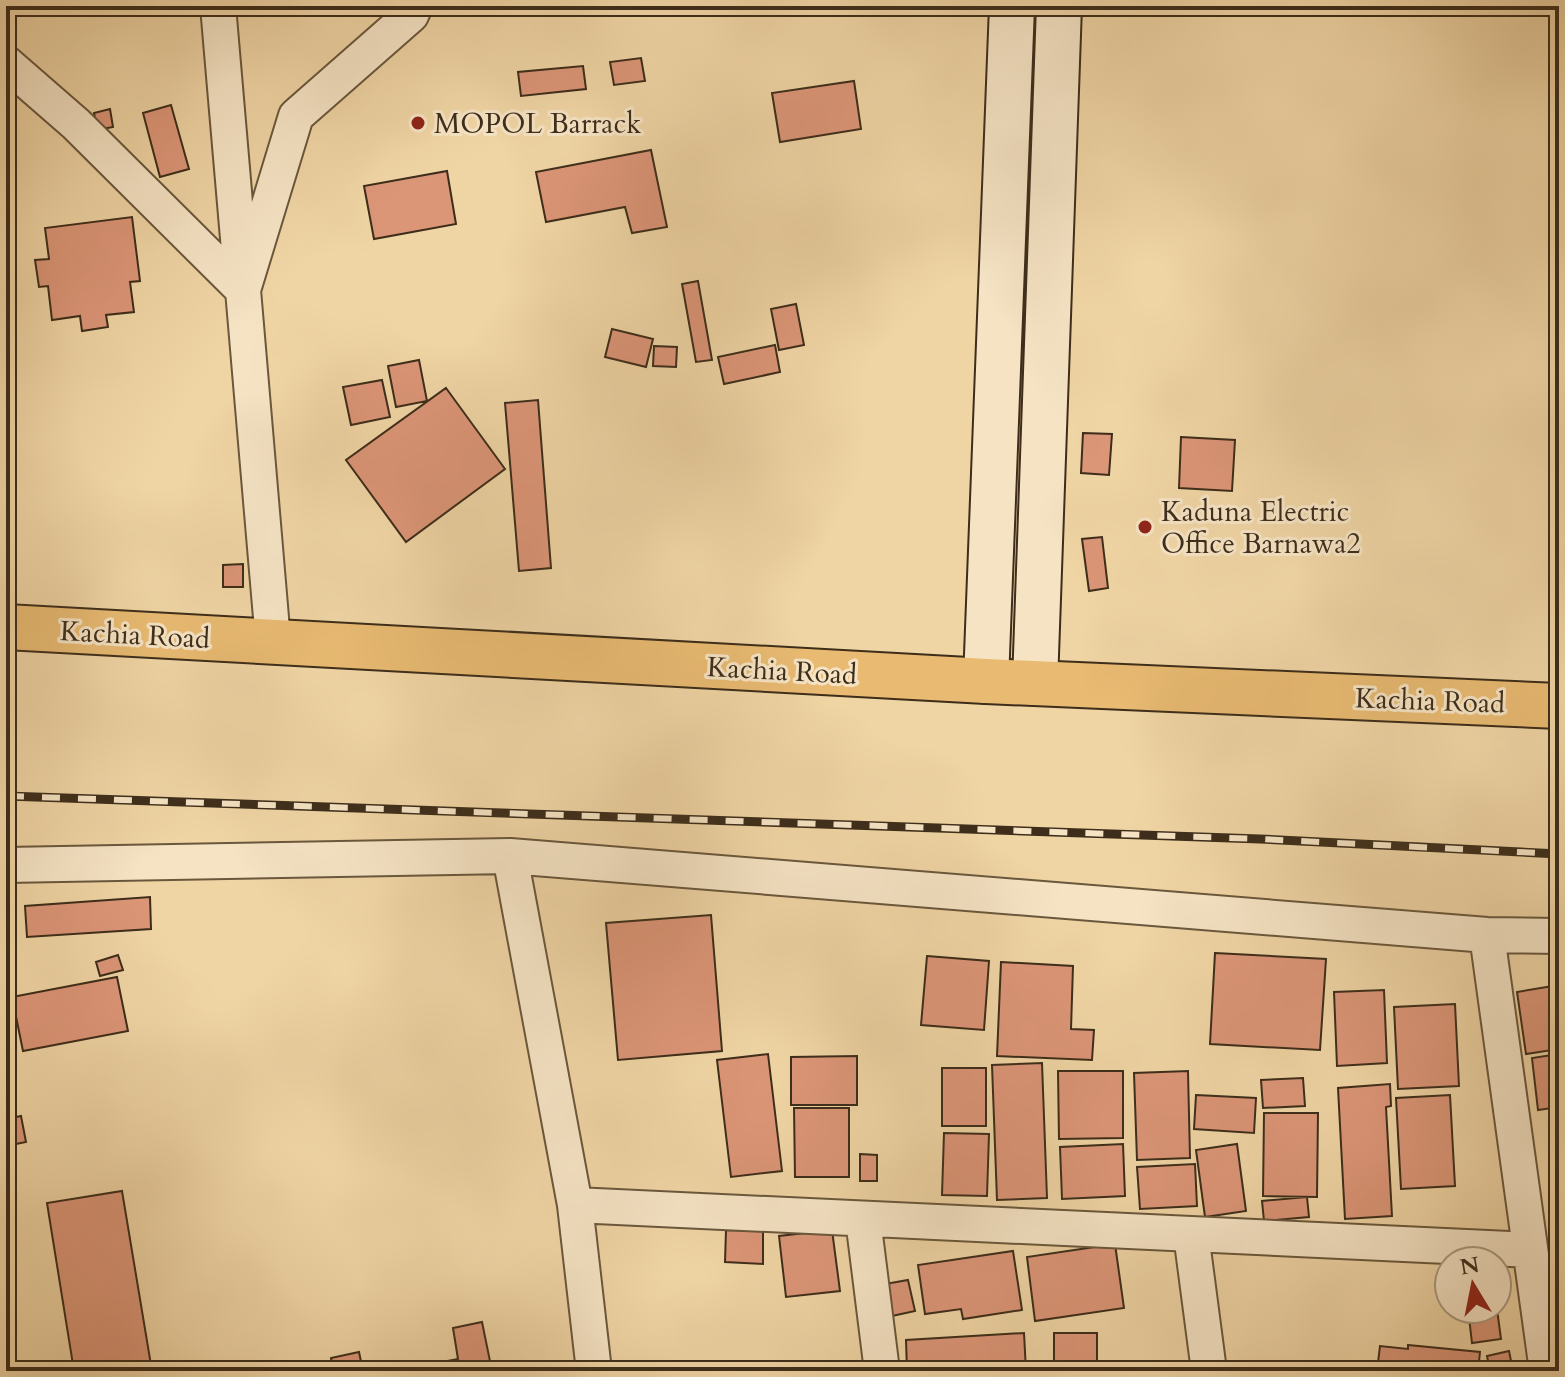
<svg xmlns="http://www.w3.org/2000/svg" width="1565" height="1377" font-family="Cardo,serif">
<rect width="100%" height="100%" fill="#efd4a4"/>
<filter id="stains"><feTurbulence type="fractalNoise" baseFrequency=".0025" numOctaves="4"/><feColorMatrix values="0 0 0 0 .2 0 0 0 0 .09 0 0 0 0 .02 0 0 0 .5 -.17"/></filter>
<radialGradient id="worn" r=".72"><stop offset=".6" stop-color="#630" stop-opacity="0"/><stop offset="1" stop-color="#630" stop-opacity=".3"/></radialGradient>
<path fill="#db9577" stroke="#3d2d1a" stroke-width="2" d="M64 6H102V7L65 15Z
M641 58 645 81 614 85 610 62Z
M583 66 586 89 521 96 518 72Z
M854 81 861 129 780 142 772 93Z
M171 105 189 169 160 177 143 113Z
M110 109 113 127 97 130 94 113Z
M651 150 667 227 632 233 625 207 546 222 536 172Z
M447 171 456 224 374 239 364 186Z
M132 217 140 281 130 282 134 312 106 315 108 327 82 331 80 316 52 320 48 286 39 287 35 260 49 259 45 228Z
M698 281 712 360 696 362 682 284Z
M796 304 804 345 779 350 771 309Z
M612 329 653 339 646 367 605 357Z
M775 345 780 372 724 384 718 357Z
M654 346 677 347 676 367 653 366Z
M419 360 427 401 396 407 388 366Z
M382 380 390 417 351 425 343 387Z
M446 388 505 469 406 542 346 460Z
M538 400 551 568 519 571 505 403Z
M1083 433 1112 434 1109 475 1081 473Z
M1181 437 1235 440 1232 491 1179 488Z
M1102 537 1108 588 1089 591 1082 539Z
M243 564V587H223V565Z
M150 897 151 929 27 937 25 906Z
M711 915 722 1051 618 1060 606 923Z
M1215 953 1326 959 1320 1050 1210 1044Z
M118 955 123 970 100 976 96 962Z
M927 956 989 961 984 1030 921 1025Z
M1001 962 1073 966 1071 1029 1094 1030 1092 1060 997 1056Z
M117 977 128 1031 23 1051 12 997Z
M1559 985V1049L1526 1054 1517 992Z
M1384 990 1387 1063 1337 1066 1334 992Z
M1455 1004 1459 1086 1398 1089 1394 1007Z
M6 1032 16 1084 6 1086Z
M768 1054 782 1171 731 1177 717 1060Z
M1559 1054V1107L1538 1110 1532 1058Z
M857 1056V1105H791V1057Z
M1042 1063 1047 1198 997 1200 992 1065Z
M942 1068H986V1126H942Z
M1058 1071H1123V1138L1059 1139Z
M1188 1071 1190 1158 1137 1160 1134 1073Z
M1303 1078 1305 1106 1263 1108 1261 1080Z
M1390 1084 1391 1106 1386 1107 1392 1216 1345 1219 1338 1088Z
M1196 1095 1256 1098 1254 1133 1194 1129Z
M1450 1095 1455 1186 1401 1189 1396 1098Z
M794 1108H849V1177H795Z
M1264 1113H1318L1317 1197 1263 1196Z
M21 1116 26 1142 6 1146V1119Z
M1559 1125V1177H1557L1549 1126Z
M944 1133 989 1134 987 1196 942 1195Z
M1123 1144 1125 1196 1062 1199 1060 1147Z
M1237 1144 1246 1211 1205 1217 1196 1150Z
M860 1154 877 1155V1181H860Z
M1195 1164 1197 1206 1140 1209 1137 1167Z
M122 1191 152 1371H74L47 1203Z
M1307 1197 1309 1217 1264 1221 1262 1201Z
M726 1230 763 1231V1264L725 1262Z
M832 1230 840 1291 786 1297 779 1236Z
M1559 1240V1258L1543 1261 1540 1244Z
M1115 1244 1124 1308 1035 1321 1027 1257Z
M1013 1251 1022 1310 963 1319 961 1309 925 1314 918 1265Z
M908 1280 915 1311 892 1316 885 1284Z
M1468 1309H1497L1501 1339 1472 1343Z
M482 1322 492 1371H394L458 1359 453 1328Z
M1024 1333 1026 1371H907L906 1340Z
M1054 1333H1097V1371H1054Z
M1408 1345 1480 1352 1478 1371H1377L1380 1346 1408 1349Z
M1509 1351 1513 1371H1490L1487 1356Z
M359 1352 363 1371H333L331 1358Z"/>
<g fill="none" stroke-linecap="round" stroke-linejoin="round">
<defs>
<path id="street" d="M218 6 241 273
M6 63 76 124 243 290
M273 641 243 290 296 116 411 15 415 6
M510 856 575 1205 594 1371
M6 865 510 856 1487 935 1559 936
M1487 935 1547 1371
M575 1205 1530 1250
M863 1219 882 1371
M1191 1234 1209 1371"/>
<path id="secondary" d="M986 681 1012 6
M1035 683 1059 6"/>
<path id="primary" d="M6 627 986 681 1559 706"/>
</defs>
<use href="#street" stroke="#6a573c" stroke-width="38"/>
<use href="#secondary" stroke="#3d2d1a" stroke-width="48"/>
<use href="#primary" stroke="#3d2d1a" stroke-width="48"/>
<use href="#street" stroke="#f5e3c4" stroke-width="34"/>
<use href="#secondary" stroke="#f5e3c4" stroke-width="44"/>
<use href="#primary" stroke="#e8ba72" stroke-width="44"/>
<defs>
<path id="rail" d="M6 796 1260 839 1559 854"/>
</defs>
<use href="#rail" stroke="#3d2d1a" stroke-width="9"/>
<use href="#rail" stroke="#f5e3c4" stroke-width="6" stroke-dasharray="18" stroke-linecap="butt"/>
</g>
<g fill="#8f2418" stroke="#f5e3c4" stroke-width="3">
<circle cx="418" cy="123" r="8"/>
<circle cx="1145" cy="527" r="8"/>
</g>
<g text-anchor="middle" stroke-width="6" stroke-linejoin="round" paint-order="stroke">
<g font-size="28" fill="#3d2d1a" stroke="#f5e3c4" text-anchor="start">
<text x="434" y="133">MOPOL Barrack</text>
<text x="1161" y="521">Kaduna Electric<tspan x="1161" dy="32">Office Barnawa2</tspan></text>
</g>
<g font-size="28" fill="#3d2d1a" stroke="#f5e3c4">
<text transform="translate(135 634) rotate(3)" y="10">Kachia Road</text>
<text transform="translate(782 670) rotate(3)" y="10">Kachia Road</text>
<text transform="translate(1430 700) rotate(2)" y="10">Kachia Road</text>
</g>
</g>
<rect width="1565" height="1377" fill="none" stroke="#efd4a4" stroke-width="32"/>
<rect x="8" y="8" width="1549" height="1361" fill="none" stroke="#3d2d1a" stroke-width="4"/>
<rect x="16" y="16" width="1533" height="1345" fill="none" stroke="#3d2d1a" stroke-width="2"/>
<g transform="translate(1473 1285) rotate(350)"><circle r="38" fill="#f5e3c4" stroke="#ab9a80" stroke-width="2"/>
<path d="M0-6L14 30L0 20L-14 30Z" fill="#8f2418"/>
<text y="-12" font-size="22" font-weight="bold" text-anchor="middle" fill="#3d2d1a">N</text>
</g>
<rect width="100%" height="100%" filter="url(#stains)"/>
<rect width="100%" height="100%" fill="url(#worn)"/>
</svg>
